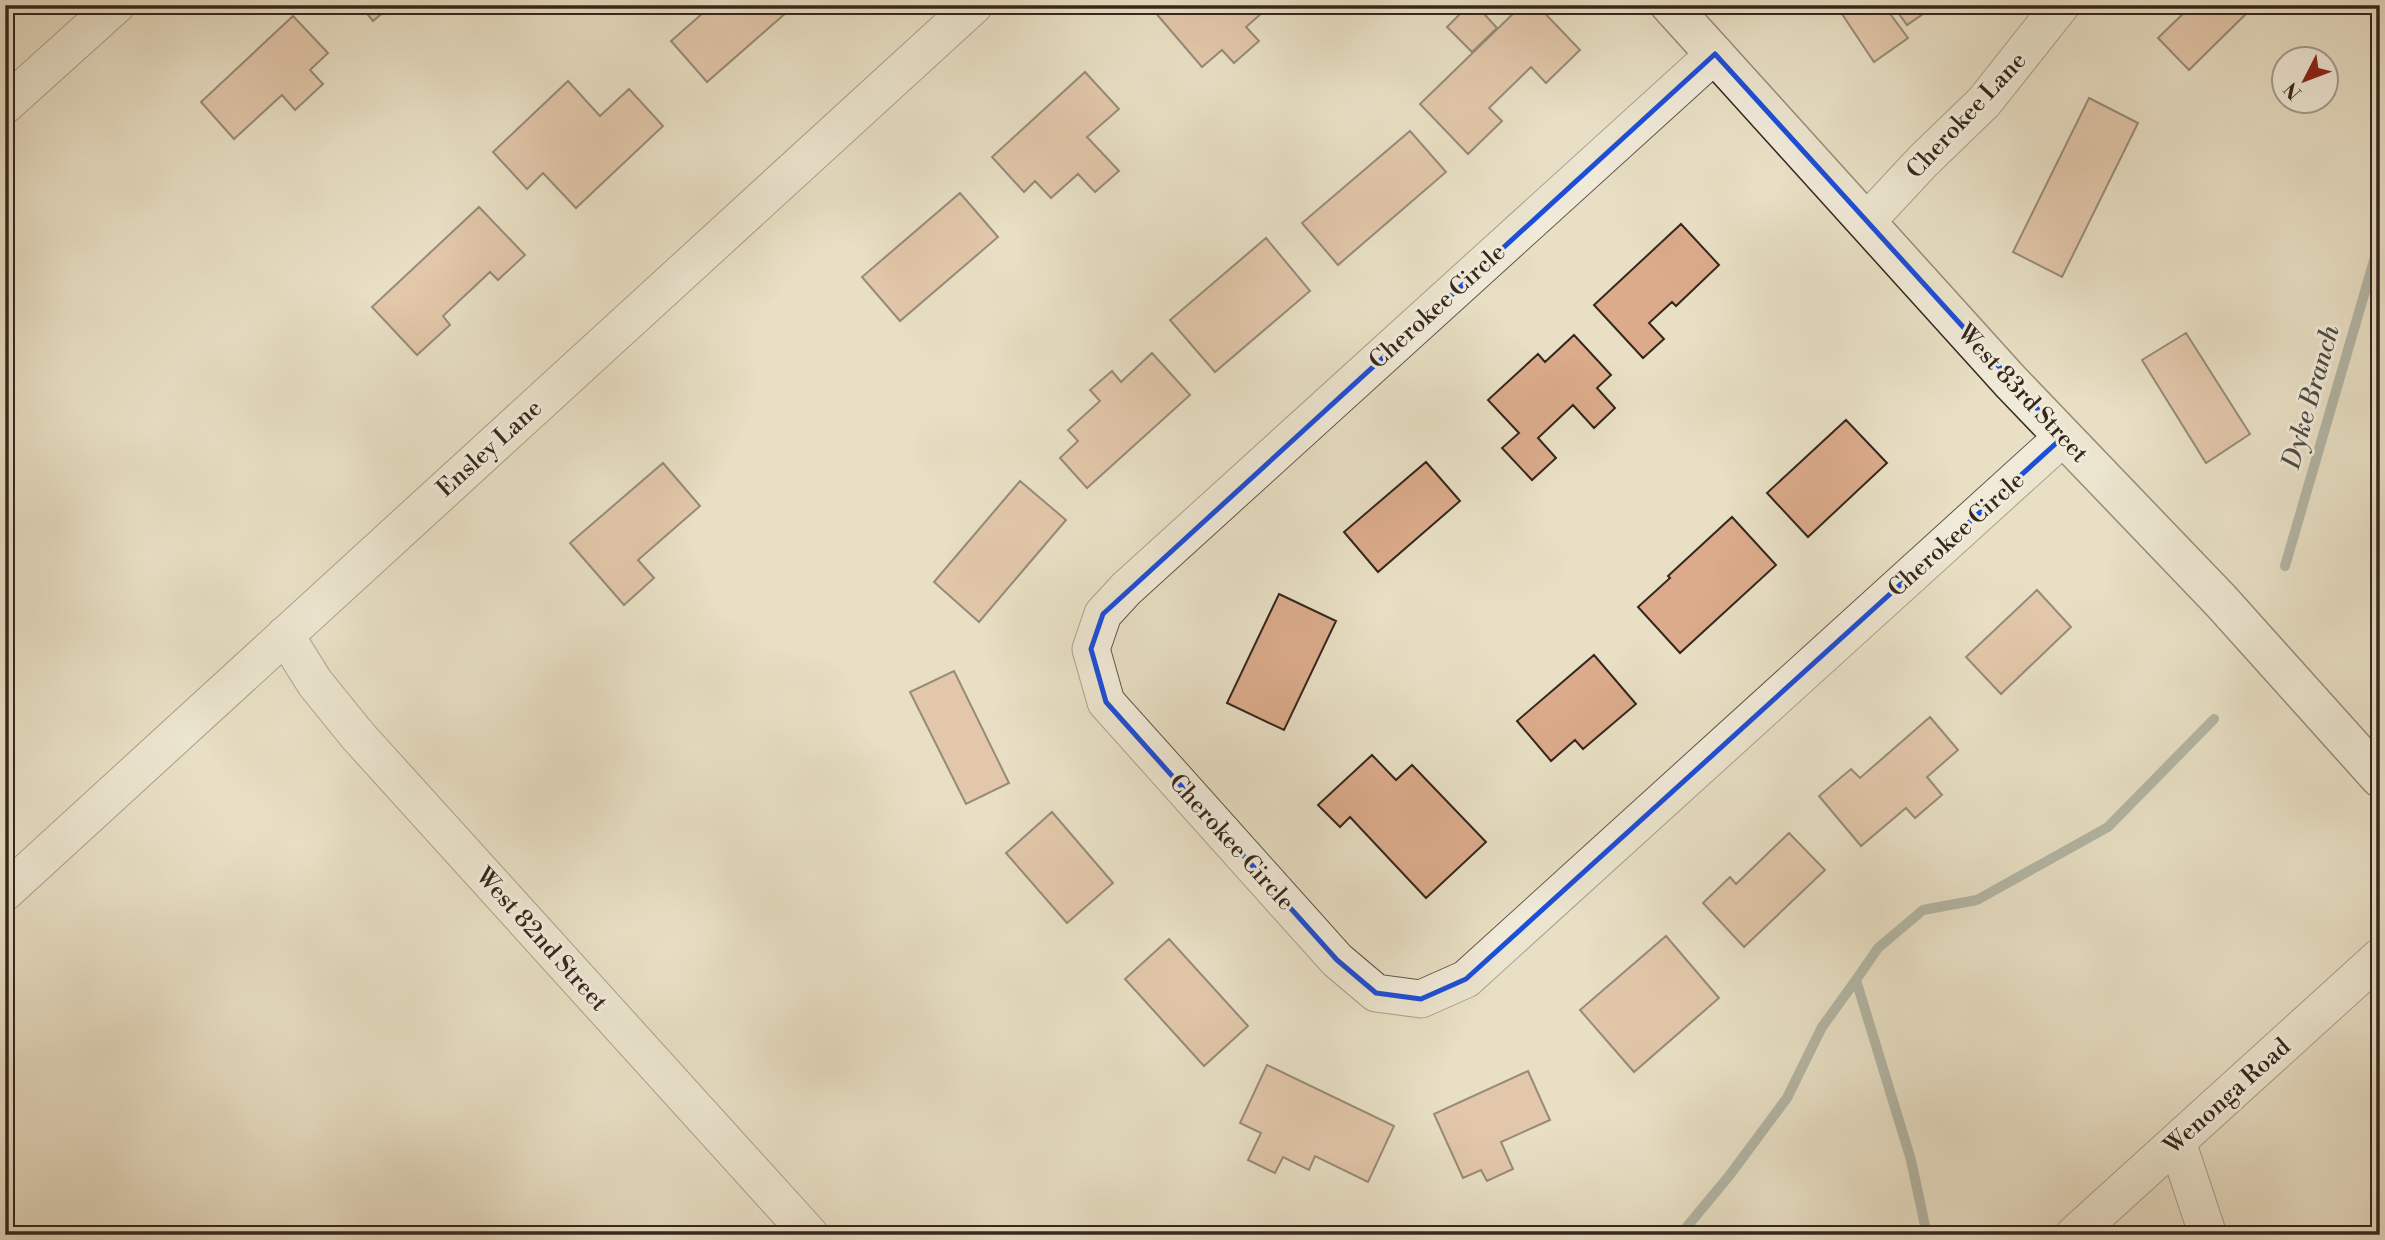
<svg xmlns="http://www.w3.org/2000/svg" width="2385" height="1240" font-family="'Libre Bodoni',serif">
<rect width="100%" height="100%" fill="#e8dfc4"/>
<filter id="stains"><feTurbulence type="fractalNoise" baseFrequency=".00286" numOctaves="4"/><feColorMatrix values="0 0 0 0 .2 0 0 0 0 .09 0 0 0 0 .02 0 0 0 .5 -.17"/></filter>
<radialGradient id="worn" r=".72"><stop offset=".6" stop-color="#630" stop-opacity="0"/><stop offset="1" stop-color="#630" stop-opacity=".3"/></radialGradient>
<g fill="none" stroke-linecap="round" stroke-linejoin="round">
<path stroke="#71807b" stroke-width="10" d="M2285 566 2380 240
M1680 1235 1729 1176 1787 1098 1822 1027 1856 980
M1927 1235 1911 1160 1856 980 1878 948 1923 910 1977 900 2108 827 2214 719"/>
</g>
<path fill="#dbab8b" stroke="#36271d" stroke-width="2" d="M360 5H392L373 21Z
M712 5H795L707 82 671 41Z
M1161 5H1271L1246 27 1259 41 1234 63 1222 50 1202 67 1154 11Z
M1469 5H1476L1497 28 1472 52 1447 27Z
M1522 5H1537L1580 50 1546 83 1531 67 1489 108 1502 121 1468 154 1420 104Z
M1836 5H1936L1907 25 1897 11 1891 15 1908 38 1874 62Z
M2192 5H2255L2189 70 2158 38Z
M293 16 328 53 310 70 323 84 295 110 282 95 234 139 201 102Z
M1085 72 1119 109 1087 137 1119 171 1095 192 1078 174 1051 198 1035 181 1024 192 992 157Z
M568 81 600 116 629 89 663 126 576 208 543 173 527 189 493 152Z
M2089 98 2138 123 2062 277 2013 252Z
M1410 131 1446 172 1338 265 1302 223Z
M960 193 998 237 900 321 862 277Z
M479 207 525 255 498 280 490 272 443 316 450 325 417 355 372 307Z
M1681 224 1719 265 1676 306 1672 302 1649 323 1664 339 1643 358 1594 305Z
M1266 238 1310 291 1215 372 1170 320Z
M2186 333 2250 434 2206 463 2142 360Z
M1574 335 1611 375 1597 388 1615 408 1594 428 1573 405 1538 438 1556 458 1532 480 1502 448 1519 433 1488 400 1538 354 1545 362Z
M1152 353 1190 395 1087 488 1060 458 1078 441 1068 430 1100 401 1090 390 1112 371 1121 382Z
M1846 420 1887 463 1808 537 1767 493Z
M1426 462 1460 501 1378 572 1344 532Z
M663 463 700 506 638 560 654 578 624 605 570 543Z
M1020 481 1066 520 979 622 934 582Z
M1732 517 1776 565 1680 653 1638 607 1670 578 1668 576Z
M2037 590 2071 627 2001 694 1966 657Z
M1279 594 1336 621 1284 730 1227 703Z
M1594 655 1636 704 1583 749 1575 740 1551 761 1517 721Z
M954 671 1009 783 966 804 910 692Z
M1930 717 1958 750 1927 777 1942 795 1915 818 1906 808 1861 846 1819 796 1851 769 1860 778Z
M1372 755 1396 780 1412 765 1486 842 1426 898 1350 817 1340 827 1318 805Z
M1052 812 1113 883 1067 923 1006 853Z
M1789 833 1825 870 1744 947 1703 903 1730 877 1736 884Z
M1666 936 1719 998 1634 1072 1580 1010Z
M1169 939 1248 1026 1204 1066 1125 979Z
M1267 1065 1394 1126 1368 1182 1315 1156 1309 1170 1283 1157 1275 1173 1248 1160 1261 1133 1240 1123Z
M1528 1071 1550 1120 1501 1142 1513 1169 1487 1181 1481 1170 1463 1178 1434 1114Z"/>
<g fill="none" stroke-linecap="round" stroke-linejoin="round">
<defs>
<path id="street" d="M1715 54 1126 589 1103 614 1091 649 1106 702 1337 960 1376 993 1421 999 1466 979 2063 437
M5 105 116 5
M1867 221 1923 161 1984 102 2061 5
M285 635 315 683 358 736 810 1235
M5 892 974 5
M2177 1142 2208 1235
M2074 1235 2380 957"/>
<path id="secondary" d="M1670 5 2010 381 2221 601 2380 778"/>
</defs>
<use href="#street" stroke="#625547" stroke-width="39"/>
<use href="#secondary" stroke="#36271d" stroke-width="41"/>
<use href="#street" stroke="#f0ead9" stroke-width="37"/>
<use href="#secondary" stroke="#f0ead9" stroke-width="38"/>
</g>
<path d="M0 0H2385V1240H0ZM1715 54 2063 437 1466 979 1421 999 1376 993 1337 960 1106 702 1091 649 1103 614Z" fill="#e8dfc4" fill-opacity=".55" fill-rule="evenodd"/>
<path fill="none" stroke="#1d4ed8" stroke-width="5" stroke-linejoin="round" d="M1715 54 2063 437 1466 979 1421 999 1376 993 1337 960 1106 702 1091 649 1103 614Z"/>
<g text-anchor="middle" stroke-width="6" stroke-linejoin="round" paint-order="stroke">
<g font-size="24" fill="#36271d" stroke="#f0ead9">
<text transform="translate(1966 115) rotate(-47)" y="8">Cherokee Lane</text>
<text transform="translate(1437 306) rotate(-42)" y="8">Cherokee Circle</text>
<text transform="translate(2023 393) rotate(47)" y="8">West 83rd Street</text>
<text transform="translate(489 448) rotate(-42)" y="8">Ensley Lane</text>
<text transform="translate(1956 534) rotate(-42)" y="8">Cherokee Circle</text>
<text transform="translate(1232 842) rotate(48)" y="8">Cherokee Circle</text>
<text transform="translate(542 939) rotate(48)" y="8">West 82nd Street</text>
<text transform="translate(2227 1096) rotate(-42)" y="8">Wenonga Road</text>
</g>
<g font-size="26" font-style="italic" fill="#4e4c44" stroke="#f0ead9">
<text transform="translate(2310 397) rotate(-74)" y="9">Dyke Branch</text>
</g>
</g>
<rect width="2385" height="1240" fill="none" stroke="#e8dfc4" stroke-width="28"/>
<rect x="7" y="7" width="2371" height="1226" fill="none" stroke="#36271d" stroke-width="3.5"/>
<rect x="14" y="14" width="2357" height="1212" fill="none" stroke="#36271d" stroke-width="2"/>
<g transform="translate(2305 80) rotate(228)"><circle r="33" fill="#f0ead9" stroke="#a69c8e" stroke-width="2"/>
<path d="M0-5L12 26L0 18L-12 26Z" fill="#8f2418"/>
<text y="-10" font-size="19" font-weight="bold" text-anchor="middle" fill="#36271d">N</text>
</g>
<rect width="100%" height="100%" filter="url(#stains)"/>
<rect width="100%" height="100%" fill="url(#worn)"/>
</svg>
